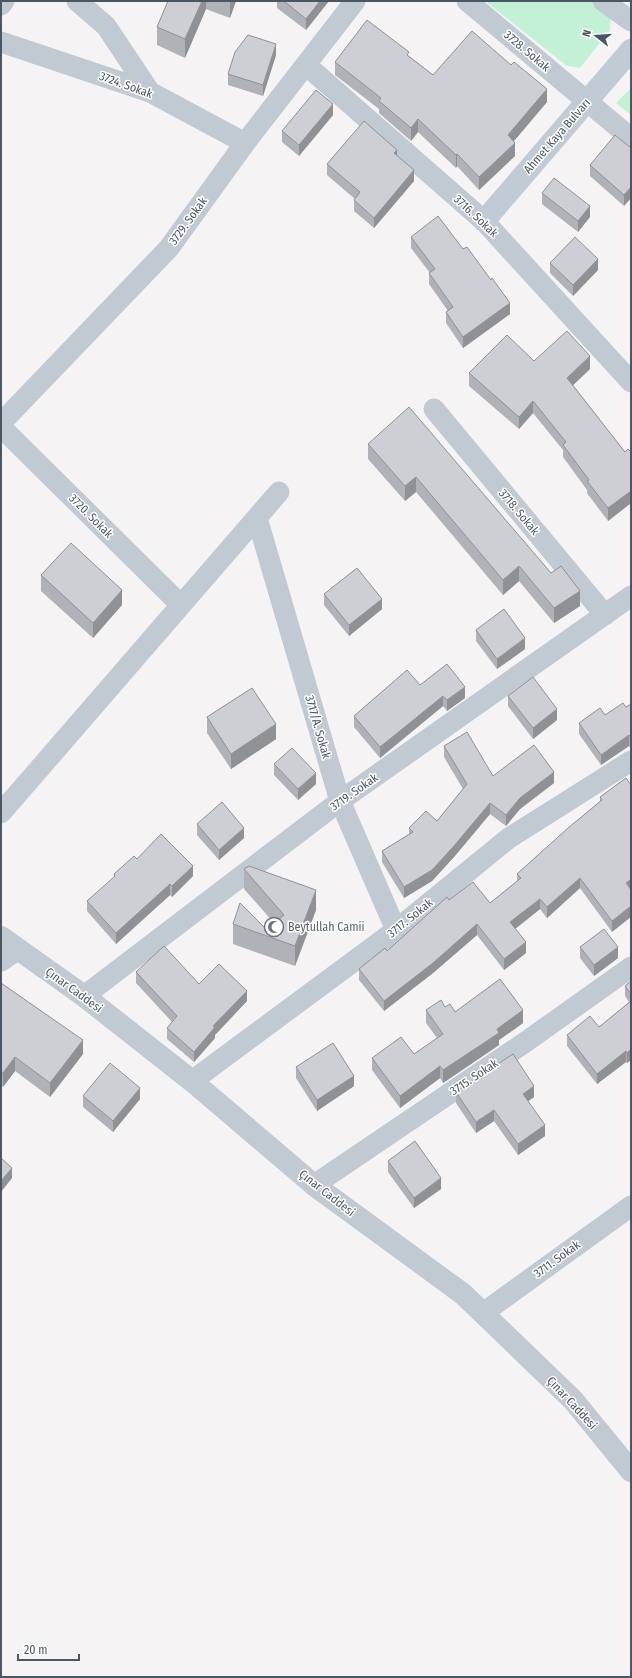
<svg xmlns="http://www.w3.org/2000/svg" width="632" height="1678" font-family="'Fira Sans Condensed',sans-serif">
<rect width="100%" height="100%" fill="#f5f3f3"/>
<path fill="#c3f1d5" d="M485 1H591L611 16 610 30 580 68 567 66Z
M631 88V115L616 103Z"/>
<g fill="none" stroke-linecap="round" stroke-linejoin="round">
<path stroke="#c1cad2" stroke-width="21" d="M77 1 106 26 150 92
M467 1 631 138
M603 1 631 21
M1 5 4 1
M1 42 150 92 245 143
M306 65 484 221 631 382
M434 409 605 615
M1 423 169 248 245 143 355 1
M1 427 181 605
M257 518 340 801 396 930
M1 813 279 492
M1 961 17 950
M84 996 340 801 631 596
M192 1081 396 930 509 838 631 761
M314 1185 527 1041 631 967
M483 1313 631 1206"/>
<path stroke="#c1cad2" stroke-width="22" d="M1 937 84 996 192 1081 314 1185 463 1294 573 1400 631 1471"/>
<path stroke="#c1cbd6" stroke-width="22" d="M484 221 631 50"/>
</g>
<path fill="#b0b2b7" d="M168 1H236L230 18 206 9 185 58 157 45V27Z
M277 1H329L306 30 277 8Z
M276 55 263 96 228 85V74Z
M409 56 433 75 547 102 514 141 515 156 479 190 457 166 456 168 418 132 411 141 379 113V109L335 75V62Z
M333 115 299 156 282 142V131Z
M631 148V198L624 206 590 176V165Z
M397 155 414 181 374 228 354 211V200L355 199 327 175V164Z
M542 193 590 217 578 232 542 204Z
M411 237 510 314 463 348 446 323V312L448 311 429 284V273H430L411 248Z
M550 263 598 270 573 296 550 273Z
M534 361 590 369 573 385 625 452H631V503L608 521 587 493V490L563 457V450L533 413 519 429 469 386V373Z
M368 444 551 573 580 606 554 623 519 581 503 595 416 492 405 501 368 459Z
M41 575 122 605 93 638 41 591Z
M324 594 382 609 349 636 324 605Z
M476 630 525 649 497 669 476 641Z
M420 685 465 698 447 711 443 706 380 758 354 727V716Z
M508 696 557 720 533 739 508 706Z
M631 704V749L629 746 601 765 579 734V723L605 715 626 707Z
M207 717 276 739 231 769 207 733Z
M444 746 493 776 554 783 520 809 506 826 490 814 454 857 432 881 404 898 382 862V851L409 834V828L437 821 463 789 444 757Z
M274 764 316 784 298 800 274 775Z
M626 778 612 932 580 888 547 918 540 909 515 929 526 953 504 970 477 935 433 973 384 1011 359 980V969L387 951 449 900 490 903 517 881V874L600 801V797Z
M197 824 244 838 219 860 197 835Z
M137 859 193 876 172 897 170 895 116 944 87 911V901L114 878V874Z
M244 869 316 910 295 966 233 944V924L267 930 274 923 244 889Z
M580 947 618 958 594 976 580 958Z
M136 972 199 984 247 1001 215 1035V1038L194 1062 167 1039V1028L172 1022 136 983Z
M631 981V1060L627 1063 626 1062 597 1084 567 1046V1035L599 1027 629 1002 625 996V986Z
M1 984 83 1054 50 1097 15 1071 3 1087 1 1085Z
M445 1007 455 1012 523 1023 499 1040V1045L443 1083 440 1078 400 1108 372 1070V1058L414 1054 437 1038 426 1023V1010Z
M296 1067 354 1086 317 1111 296 1078Z
M456 1092 534 1097 528 1101 545 1136 518 1155 494 1121 476 1133 456 1103Z
M83 1096 140 1099 113 1132 83 1107Z
M388 1161 441 1189 414 1208 388 1172Z"/>
<path fill="#909195" d="M202 1H206V9L185 58V39Z
M230 1H236L230 18Z
M320 1H329L306 30V19Z
M276 44V55L263 96V85Z
M547 89V102L508 148V135Z
M333 104V115L299 156V145Z
M418 119V132L411 141V128Z
M515 143V156L479 190V177Z
M397 150V160L394 153Z
M457 154V166L456 168V155Z
M414 170V181L374 228V218Z
M631 187V198L624 206V195Z
M590 206V217L578 232V221Z
M598 259V270L573 296V285Z
M510 303V314L463 348V337Z
M590 356V369L567 391V378Z
M533 401V413L519 429V417Z
M416 477V492L405 501V486Z
M631 491V503L608 521V508Z
M519 566V581L503 595V580Z
M122 590V605L93 638V623Z
M580 591V606L554 623V608Z
M382 599V609L349 636V625Z
M525 638V649L497 669V659Z
M465 687V698L447 711V700Z
M443 696V706L380 758V747Z
M557 709V720L533 739V728Z
M276 724V739L231 769V754Z
M629 735V746L601 765V755Z
M554 772V783L520 809 506 826V815L520 798Z
M316 773V784L298 800V789Z
M490 803V814L454 857 432 881 404 898V887Z
M244 828V838L219 860V850Z
M193 866V876L172 897V886Z
M580 878V888L547 918V907Z
M631 879V890L626 883Z
M170 884V895L116 944V933Z
M316 890V910L295 966V946Z
M540 899V909L510 933V922Z
M631 906V917L612 932V921Z
M477 924V935L433 973 384 1011V1001Z
M526 942V953L504 970V959Z
M618 947V958L594 976V965Z
M247 991V1001L215 1035V1038L194 1062V1052L213 1026Z
M523 1010V1023L499 1040V1045L443 1083V1070Z
M83 1040V1054L50 1097V1083Z
M631 1049V1060L627 1063V1053Z
M626 1051V1062L597 1084V1074Z
M15 1057V1071L3 1087V1073Z
M440 1066V1078L400 1108V1096Z
M354 1076V1086L317 1111V1100Z
M534 1086V1097L523 1105V1094Z
M140 1088V1099L113 1132V1121Z
M494 1110V1121L476 1133V1122Z
M545 1125V1136L518 1155V1144Z
M12 1168V1178L1 1192V1181Z
M441 1178V1189L414 1208V1198Z"/>
<path fill="#cdcfd5" stroke="#909195" d="M168 1H202L185 39 157 27Z
M284 1H320L306 19Z
M367 20 409 52 407 55 433 75 472 31 511 65 514 62 547 89 508 135 515 143 479 177 457 154 456 155 418 119 411 128 379 101 381 98 335 62Z
M248 35 276 44 263 85 228 74 235 52Z
M316 90 333 104 299 145 282 131Z
M364 121 397 150 394 153 414 170 374 218 354 200 360 192 327 164Z
M615 135 631 148V187L624 195 590 165Z
M554 178 590 206 578 221 542 193Z
M438 216 463 249 467 247 491 280 492 278 510 303 463 337 446 312 453 307 429 273 435 269 411 237Z
M575 237 598 259 573 285 550 263Z
M567 331 590 356 567 378 625 452 628 449 631 452V491L608 508 587 481 589 480 563 445 566 442 533 401 519 417 469 373 507 335 534 361Z
M409 407 551 573 561 566 580 591 554 608 519 566 503 580 416 477 405 486 368 444Z
M71 543 122 590 93 623 41 575Z
M357 568 382 599 349 625 324 594Z
M504 609 525 638 497 659 476 630Z
M447 664 465 687 447 700 443 696 380 747 354 716 407 670 420 685Z
M533 677 557 709 533 728 508 696Z
M252 688 276 724 231 754 207 717Z
M623 703 626 707 631 704V738L629 735 601 755 579 723 600 708 605 715Z
M467 732 493 776 534 745 554 772 520 798 506 815 490 803 454 846 432 870 404 887 382 851 413 832 409 828 426 811 437 821 467 784 444 746Z
M292 748 316 773 298 789 274 764Z
M626 778 631 785V879L626 883 631 890V906L612 921 580 878 547 907 540 899 510 922 526 942 504 959 477 924 433 963 384 1001 359 969 385 948 387 951 447 897 449 900 473 882 490 903 521 878 517 874 568 828 602 800 600 797Z
M222 802 244 828 219 850 197 824Z
M161 834 193 866 172 886 170 884 116 933 87 901 115 876 114 874 134 856 137 859Z
M249 866 316 890 295 946 233 924 240 903 267 930 284 915 244 869Z
M604 929 618 947 594 965 580 947Z
M164 946 199 984 219 964 247 991 213 1026 215 1027 194 1052 167 1028 177 1016 136 972Z
M500 979 523 1010 497 1029 499 1033 443 1070 440 1066 400 1096 372 1058 401 1037 414 1054 443 1034 426 1010 441 1000 445 1007 450 1004 455 1012Z
M631 981V994L625 986Z
M1 983 83 1040 50 1083 15 1057 3 1073 1 1072Z
M631 1001V1049L627 1053 626 1051 597 1074 567 1035 590 1016 599 1027Z
M333 1043 354 1076 317 1100 296 1067Z
M513 1054 534 1086 523 1094 545 1125 518 1144 494 1110 476 1122 456 1092Z
M110 1063 140 1088 113 1121 83 1096Z
M415 1141 441 1178 414 1198 388 1161Z
M1 1158 12 1168 1 1181Z"/>
<defs>
<symbol id="mosque-ring" viewBox="-11 -11 22 22"><circle r="9.5" fill="#fff" stroke="#6b7280" stroke-width="1.5"/><path d="M3.5-4.9A6 6 0 1 0 3.5 4.9A5 5 0 1 1 3.5-4.9Z" fill="#6b7280"/></symbol>
</defs>
<g fill-rule="evenodd">
<use href="#mosque-ring" x="263" y="916" width="22" height="22"/>
</g>
<g text-anchor="middle" stroke-width="3" stroke-linejoin="round" paint-order="stroke">
<g font-size="12" fill="#4a5661" stroke="#fff">
<text transform="translate(527 51) rotate(40)" y="4">3728. Sokak</text>
<text transform="translate(126 85) rotate(20)" y="4">3724. Sokak</text>
<text transform="translate(557 136) rotate(-49)" y="4">Ahmet Kaya Bulvarı</text>
<text transform="translate(476 216) rotate(43)" y="4">3716. Sokak</text>
<text transform="translate(188 221) rotate(-54)" y="4">3729. Sokak</text>
<text transform="translate(519 512) rotate(50)" y="4">3718. Sokak</text>
<text transform="translate(91 516) rotate(45)" y="4">3720. Sokak</text>
<text transform="translate(318 727) rotate(74)" y="4">3717/A. Sokak</text>
<text transform="translate(354 792) rotate(-35)" y="4">3719. Sokak</text>
<text transform="translate(410 918) rotate(-39)" y="4">3717. Sokak</text>
<text transform="translate(74 990) rotate(36)" y="4">Çınar Caddesi</text>
<text transform="translate(474 1077) rotate(-34)" y="4">3715. Sokak</text>
<text transform="translate(327 1193) rotate(38)" y="4">Çınar Caddesi</text>
<text transform="translate(557 1259) rotate(-36)" y="4">3711. Sokak</text>
<text transform="translate(572 1403) rotate(47)" y="4">Çınar Caddesi</text>
</g>
<g font-size="12" fill="#5b616d" stroke="#fff" text-anchor="start">
<text x="288" y="931">Beytullah Camii</text>
</g>
</g>
<rect width="632" height="1678" fill="none" stroke="#4a5661" stroke-width="4"/>
<g transform="translate(596 36) rotate(287)" stroke="#ffffff" stroke-width="3" paint-order="stroke">
<path d="M0-3L7 15L0 10L-7 15Z" fill="#4a5661"/>
<text y="-6" font-size="11" font-weight="bold" text-anchor="middle" fill="#4a5661">N</text>
</g>
<path d="M18 1654v6h61v-6" fill="none" stroke="#4a5661" stroke-width="2"/>
<text x="24" y="1654" font-size="12" fill="#4a5661" stroke="#ffffff" stroke-width="3" paint-order="stroke">20 m</text>
</svg>
